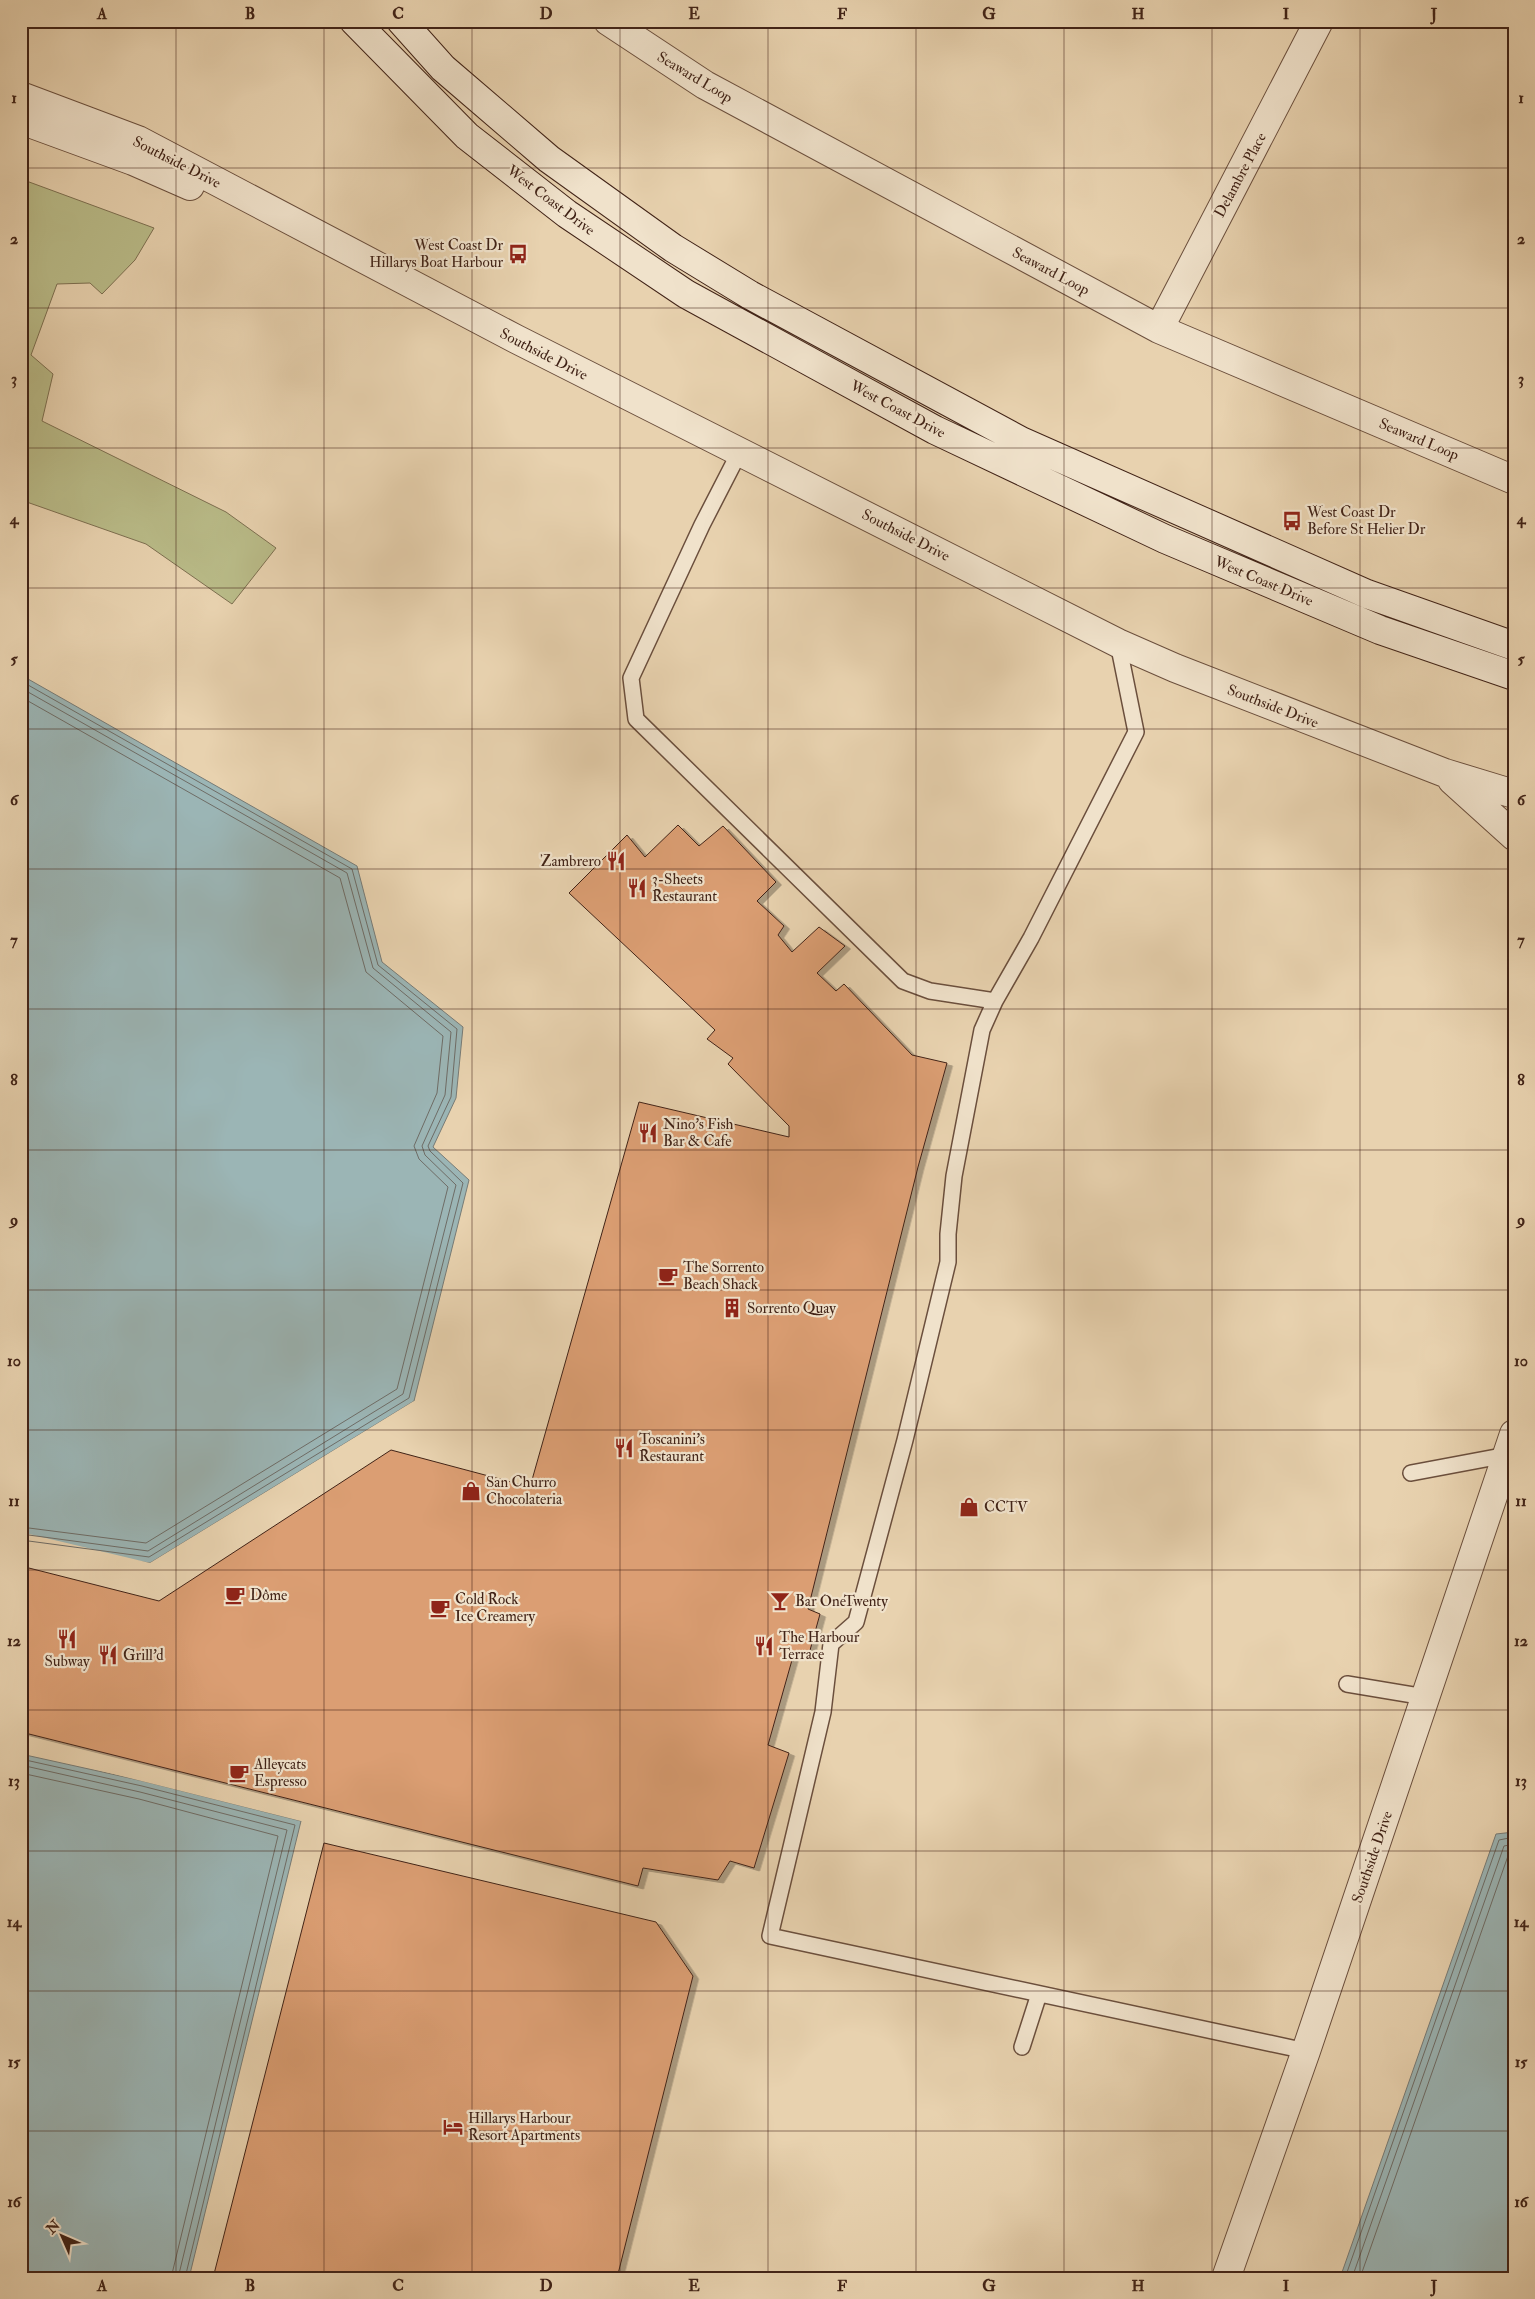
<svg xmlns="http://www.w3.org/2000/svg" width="1535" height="2299" font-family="'IM FELL Double Pica',serif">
<defs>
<filter id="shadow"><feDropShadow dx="5.5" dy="3" stdDeviation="0" flood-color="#0004"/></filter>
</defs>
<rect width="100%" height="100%" fill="#e8d2af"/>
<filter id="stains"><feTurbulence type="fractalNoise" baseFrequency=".004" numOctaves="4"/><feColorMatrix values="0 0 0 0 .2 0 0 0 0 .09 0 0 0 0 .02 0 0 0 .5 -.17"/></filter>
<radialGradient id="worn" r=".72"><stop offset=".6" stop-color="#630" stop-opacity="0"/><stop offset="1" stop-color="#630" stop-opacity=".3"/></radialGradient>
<path fill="#b9bb88" stroke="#7d6f50" d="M21 179 154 228 135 260 102 294 90 283 57 284 31 355 53 374 42 421 226 512 276 548 232 604 146 544 21 500Z"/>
<path fill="#9bb5b5" stroke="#777b76" d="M21 675 357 866 382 962 463 1027 456 1098 433 1147 469 1180 414 1401 150 1563 21 1545Z
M21 1754 143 1781 301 1821 189 2278H21Z
M1514 1832V2278H1340L1496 1834Z"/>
<path fill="#e8d2af" d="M414 1401 413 1404 151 1565 21 1548V1532L150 1563Z
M34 1754 144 1778 302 1818 301 1821Z"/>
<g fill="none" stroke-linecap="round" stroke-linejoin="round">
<path stroke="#6e6c66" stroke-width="1" d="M21 681 352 869 378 965 457 1029 451 1097 428 1146 430 1151 463 1183 409 1398 149 1557 21 1540
M21 688 347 873 373 968 451 1032 445 1095 422 1146 425 1155 456 1185 403 1394 148 1551 21 1534
M21 697 340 878 366 972 443 1036 437 1093 414 1146 419 1159 448 1187 397 1389 146 1543 21 1527
M21 1759 142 1786 295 1825 185 2278
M21 1765 140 1792 287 1830 178 2278
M21 1773 139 1799 278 1836 171 2278
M1345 2278 1499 1840 1514 1837
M1352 2278 1504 1846 1514 1844
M1360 2278 1509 1853 1514 1851"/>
</g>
<path fill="#db9e73" stroke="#412317" filter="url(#shadow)" d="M678 825 699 846 723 826 776 882 757 901 784 926 778 935 792 952 819 927 845 946 817 973 836 991 844 984 912 1055 947 1063 918 1167 808 1609 820 1614 809 1654 794 1653 768 1745 789 1753 754 1868 730 1861 718 1880 643 1868 638 1886 21 1732V1566L159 1601 391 1450 530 1487 639 1102 789 1137V1126L728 1064 733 1058 707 1039 715 1030 569 893 627 835 645 857Z
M324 1843 656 1922 693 1976 617 2278H213Z"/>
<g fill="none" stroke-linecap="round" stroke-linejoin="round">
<defs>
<path id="service" d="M740 451 702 525 631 678 636 719 903 981 930 991 995 1001
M1118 643 1136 732 1031 938 995 1001 982 1030 954 1176 948 1234V1262L905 1440 856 1622 831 1644 823 1712 770 1936 1306 2051
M1411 1473 1507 1455
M1347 1684 1425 1697
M1022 2047 1039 1994"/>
<path id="minor" d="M608 21 705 85 1159 329 1514 480
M21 96 138 140 516 339 1118 643 1175 668 1445 773 1514 794
M21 120 133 161 190 186
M1159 329 1319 21
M1452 780 1514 836
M1226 2278 1306 2051 1514 1434"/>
<path id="secondary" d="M354 21 467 136 567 214 686 294 935 430 1165 539 1380 630 1514 676
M401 21 443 68 549 159 673 248 750 295 1021 441 1367 594 1514 646"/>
</defs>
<use href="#service" stroke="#6b4f3d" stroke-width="18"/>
<use href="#minor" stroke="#6b4f3d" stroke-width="30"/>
<use href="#secondary" stroke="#412317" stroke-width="30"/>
<use href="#service" stroke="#f0e2cb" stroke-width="15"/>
<use href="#minor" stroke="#f0e2cb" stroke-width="28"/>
<use href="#secondary" stroke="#f0e2cb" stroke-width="28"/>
</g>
<path fill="none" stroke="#412317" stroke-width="1" stroke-opacity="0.55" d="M176 21V2278M324 21V2278M472 21V2278M620 21V2278M768 21V2278M916 21V2278M1064 21V2278M1212 21V2278M1360 21V2278M21 168H1514M21 308H1514M21 448H1514M21 588H1514M21 729H1514M21 869H1514M21 1009H1514M21 1150H1514M21 1290H1514M21 1430H1514M21 1570H1514M21 1710H1514M21 1851H1514M21 1991H1514M21 2131H1514"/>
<defs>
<symbol id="bus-bare" viewBox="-9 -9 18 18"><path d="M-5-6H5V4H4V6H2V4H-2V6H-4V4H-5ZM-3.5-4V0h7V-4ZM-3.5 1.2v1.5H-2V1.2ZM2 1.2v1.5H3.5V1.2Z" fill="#8f2418" stroke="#f0e2cb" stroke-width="2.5" paint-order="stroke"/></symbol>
<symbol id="restaurant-bare" viewBox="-9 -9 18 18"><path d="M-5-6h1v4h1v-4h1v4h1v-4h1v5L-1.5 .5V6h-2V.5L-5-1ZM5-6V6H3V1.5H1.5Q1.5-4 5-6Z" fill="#8f2418" stroke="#f0e2cb" stroke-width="2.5" paint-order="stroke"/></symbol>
<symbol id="cafe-bare" viewBox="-9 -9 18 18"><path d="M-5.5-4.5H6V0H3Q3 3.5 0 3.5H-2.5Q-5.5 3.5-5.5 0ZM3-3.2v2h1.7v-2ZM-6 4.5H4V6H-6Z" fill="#8f2418" stroke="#f0e2cb" stroke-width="2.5" paint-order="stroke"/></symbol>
<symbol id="building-bare" viewBox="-9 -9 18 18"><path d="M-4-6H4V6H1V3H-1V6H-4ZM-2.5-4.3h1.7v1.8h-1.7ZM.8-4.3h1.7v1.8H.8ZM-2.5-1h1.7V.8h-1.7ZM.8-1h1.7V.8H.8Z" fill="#8f2418" stroke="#f0e2cb" stroke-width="2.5" paint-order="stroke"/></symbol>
<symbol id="shop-bare" viewBox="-9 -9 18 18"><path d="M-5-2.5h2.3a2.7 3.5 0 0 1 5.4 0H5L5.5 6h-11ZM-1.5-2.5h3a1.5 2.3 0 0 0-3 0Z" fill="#8f2418" stroke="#f0e2cb" stroke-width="2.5" paint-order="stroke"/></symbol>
<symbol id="bar-bare" viewBox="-9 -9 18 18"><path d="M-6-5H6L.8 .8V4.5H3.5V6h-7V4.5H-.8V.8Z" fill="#8f2418" stroke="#f0e2cb" stroke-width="2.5" paint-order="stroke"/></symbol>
<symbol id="hotel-bare" viewBox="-9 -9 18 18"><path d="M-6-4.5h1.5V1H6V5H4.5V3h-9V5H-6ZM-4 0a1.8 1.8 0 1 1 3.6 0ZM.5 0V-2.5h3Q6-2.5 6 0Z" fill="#8f2418" stroke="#f0e2cb" stroke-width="2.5" paint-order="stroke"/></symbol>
</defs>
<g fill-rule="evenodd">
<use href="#bus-bare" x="504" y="240" width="28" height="28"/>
<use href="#bus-bare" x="1278" y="507" width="28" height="28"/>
<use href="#restaurant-bare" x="602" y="847" width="28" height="28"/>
<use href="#restaurant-bare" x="623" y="874" width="28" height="28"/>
<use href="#restaurant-bare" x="634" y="1119" width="28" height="28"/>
<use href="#cafe-bare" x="654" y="1262" width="28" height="28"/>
<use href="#building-bare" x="718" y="1294" width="28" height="28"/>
<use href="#restaurant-bare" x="610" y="1434" width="28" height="28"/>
<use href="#shop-bare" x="457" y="1477" width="28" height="28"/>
<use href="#shop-bare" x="955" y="1493" width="28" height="28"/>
<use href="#cafe-bare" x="221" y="1581" width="28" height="28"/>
<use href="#bar-bare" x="766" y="1587" width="28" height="28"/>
<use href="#cafe-bare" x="426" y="1594" width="28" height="28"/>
<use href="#restaurant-bare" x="53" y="1625" width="28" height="28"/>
<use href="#restaurant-bare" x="750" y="1632" width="28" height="28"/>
<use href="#restaurant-bare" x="94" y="1641" width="28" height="28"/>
<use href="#cafe-bare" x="225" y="1759" width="28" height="28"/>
<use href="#hotel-bare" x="439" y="2113" width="28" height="28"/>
</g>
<g text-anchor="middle" stroke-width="4.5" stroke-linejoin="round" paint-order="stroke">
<g font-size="15" fill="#412317" stroke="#f0e2cb">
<text transform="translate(695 77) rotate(31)" y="5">Seaward Loop</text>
<text transform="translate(177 162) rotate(27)" y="5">Southside Drive</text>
<text transform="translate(1240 175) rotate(-62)" y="5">Delambre Place</text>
<text transform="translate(551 200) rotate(37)" y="5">West Coast Drive</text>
<text transform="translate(1051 271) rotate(28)" y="5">Seaward Loop</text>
<text transform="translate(544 354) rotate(27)" y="5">Southside Drive</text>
<text transform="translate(898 409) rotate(28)" y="5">West Coast Drive</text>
<text transform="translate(1419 439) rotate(23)" y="5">Seaward Loop</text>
<text transform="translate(906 535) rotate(27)" y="5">Southside Drive</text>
<text transform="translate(1264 581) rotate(23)" y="5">West Coast Drive</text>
<text transform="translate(1273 706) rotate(21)" y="5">Southside Drive</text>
<text transform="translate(1372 1857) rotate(-71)" y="5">Southside Drive</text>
</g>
<g font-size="15" fill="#412317" stroke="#f0e2cb" text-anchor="start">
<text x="503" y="250" text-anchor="end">West Coast Dr<tspan x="503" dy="17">Hillarys Boat Harbour</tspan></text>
<text x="1307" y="517">West Coast Dr<tspan x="1307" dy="17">Before St Helier Dr</tspan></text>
<text x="601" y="866" text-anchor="end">Zambrero</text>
<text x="652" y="884">3-Sheets<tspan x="652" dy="17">Restaurant</tspan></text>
<text x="663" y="1129">Nino's Fish<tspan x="663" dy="17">Bar &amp; Cafe</tspan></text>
<text x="683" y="1272">The Sorrento<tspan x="683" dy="17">Beach Shack</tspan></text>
<text x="747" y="1313">Sorrento Quay</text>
<text x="639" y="1444">Toscanini’s<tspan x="639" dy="17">Restaurant</tspan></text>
<text x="486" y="1487">San Churro<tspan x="486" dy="17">Chocolateria</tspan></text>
<text x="984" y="1512">CCTV</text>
<text x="250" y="1600">Dôme</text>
<text x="455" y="1604">Cold Rock<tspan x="455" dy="17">Ice Creamery</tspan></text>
<text x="795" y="1606">Bar OneTwenty</text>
<text x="779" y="1642">The Harbour<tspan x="779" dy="17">Terrace</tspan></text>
<text x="123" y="1660">Grill'd</text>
<text x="67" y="1666" text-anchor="middle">Subway</text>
<text x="254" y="1769">Alleycats<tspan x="254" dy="17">Espresso</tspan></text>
<text x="468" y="2123">Hillarys Harbour<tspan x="468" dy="17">Resort Apartments</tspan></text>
</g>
</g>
<rect width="1535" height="2299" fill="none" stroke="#e8d2af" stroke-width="55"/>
<g transform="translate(62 2236) rotate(315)" stroke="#f0e2cb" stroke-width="4" paint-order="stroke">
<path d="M0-4L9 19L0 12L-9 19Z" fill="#412317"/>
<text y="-8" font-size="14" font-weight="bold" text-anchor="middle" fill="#412317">N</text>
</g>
<rect x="28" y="28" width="1480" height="2244" fill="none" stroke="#412317" stroke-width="2"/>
<g font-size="16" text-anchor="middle" font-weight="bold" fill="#412317">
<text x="102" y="19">A</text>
<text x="250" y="19">B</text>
<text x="398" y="19">C</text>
<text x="546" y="19">D</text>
<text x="694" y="19">E</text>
<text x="842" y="19">F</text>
<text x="989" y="19">G</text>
<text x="1138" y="19">H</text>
<text x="1286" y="19">I</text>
<text x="1434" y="19">J</text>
<text x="14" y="103">1</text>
<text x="1521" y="103">1</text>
<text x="14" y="244">2</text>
<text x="1521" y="244">2</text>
<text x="14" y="384">3</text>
<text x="1521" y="384">3</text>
<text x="14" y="524">4</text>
<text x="1521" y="524">4</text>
<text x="14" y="664">5</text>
<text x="1521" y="664">5</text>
<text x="14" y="805">6</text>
<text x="1521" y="805">6</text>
<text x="14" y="945">7</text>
<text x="1521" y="945">7</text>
<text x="14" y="1085">8</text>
<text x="1521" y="1085">8</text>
<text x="14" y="1225">9</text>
<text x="1521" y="1225">9</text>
<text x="14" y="1366">10</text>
<text x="1521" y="1366">10</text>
<text x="14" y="1506">11</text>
<text x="1521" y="1506">11</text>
<text x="14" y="1646">12</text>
<text x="1521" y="1646">12</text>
<text x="14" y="1786">13</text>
<text x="1521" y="1786">13</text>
<text x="14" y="1927">14</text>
<text x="1521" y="1927">14</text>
<text x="14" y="2067">15</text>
<text x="1521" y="2067">15</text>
<text x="14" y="2207">16</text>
<text x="1521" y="2207">16</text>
<text x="102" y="2291">A</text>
<text x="250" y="2291">B</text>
<text x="398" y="2291">C</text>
<text x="546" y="2291">D</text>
<text x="694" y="2291">E</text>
<text x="842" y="2291">F</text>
<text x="989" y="2291">G</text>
<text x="1138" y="2291">H</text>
<text x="1286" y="2291">I</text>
<text x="1434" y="2291">J</text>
</g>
<rect width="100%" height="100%" filter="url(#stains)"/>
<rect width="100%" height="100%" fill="url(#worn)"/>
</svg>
